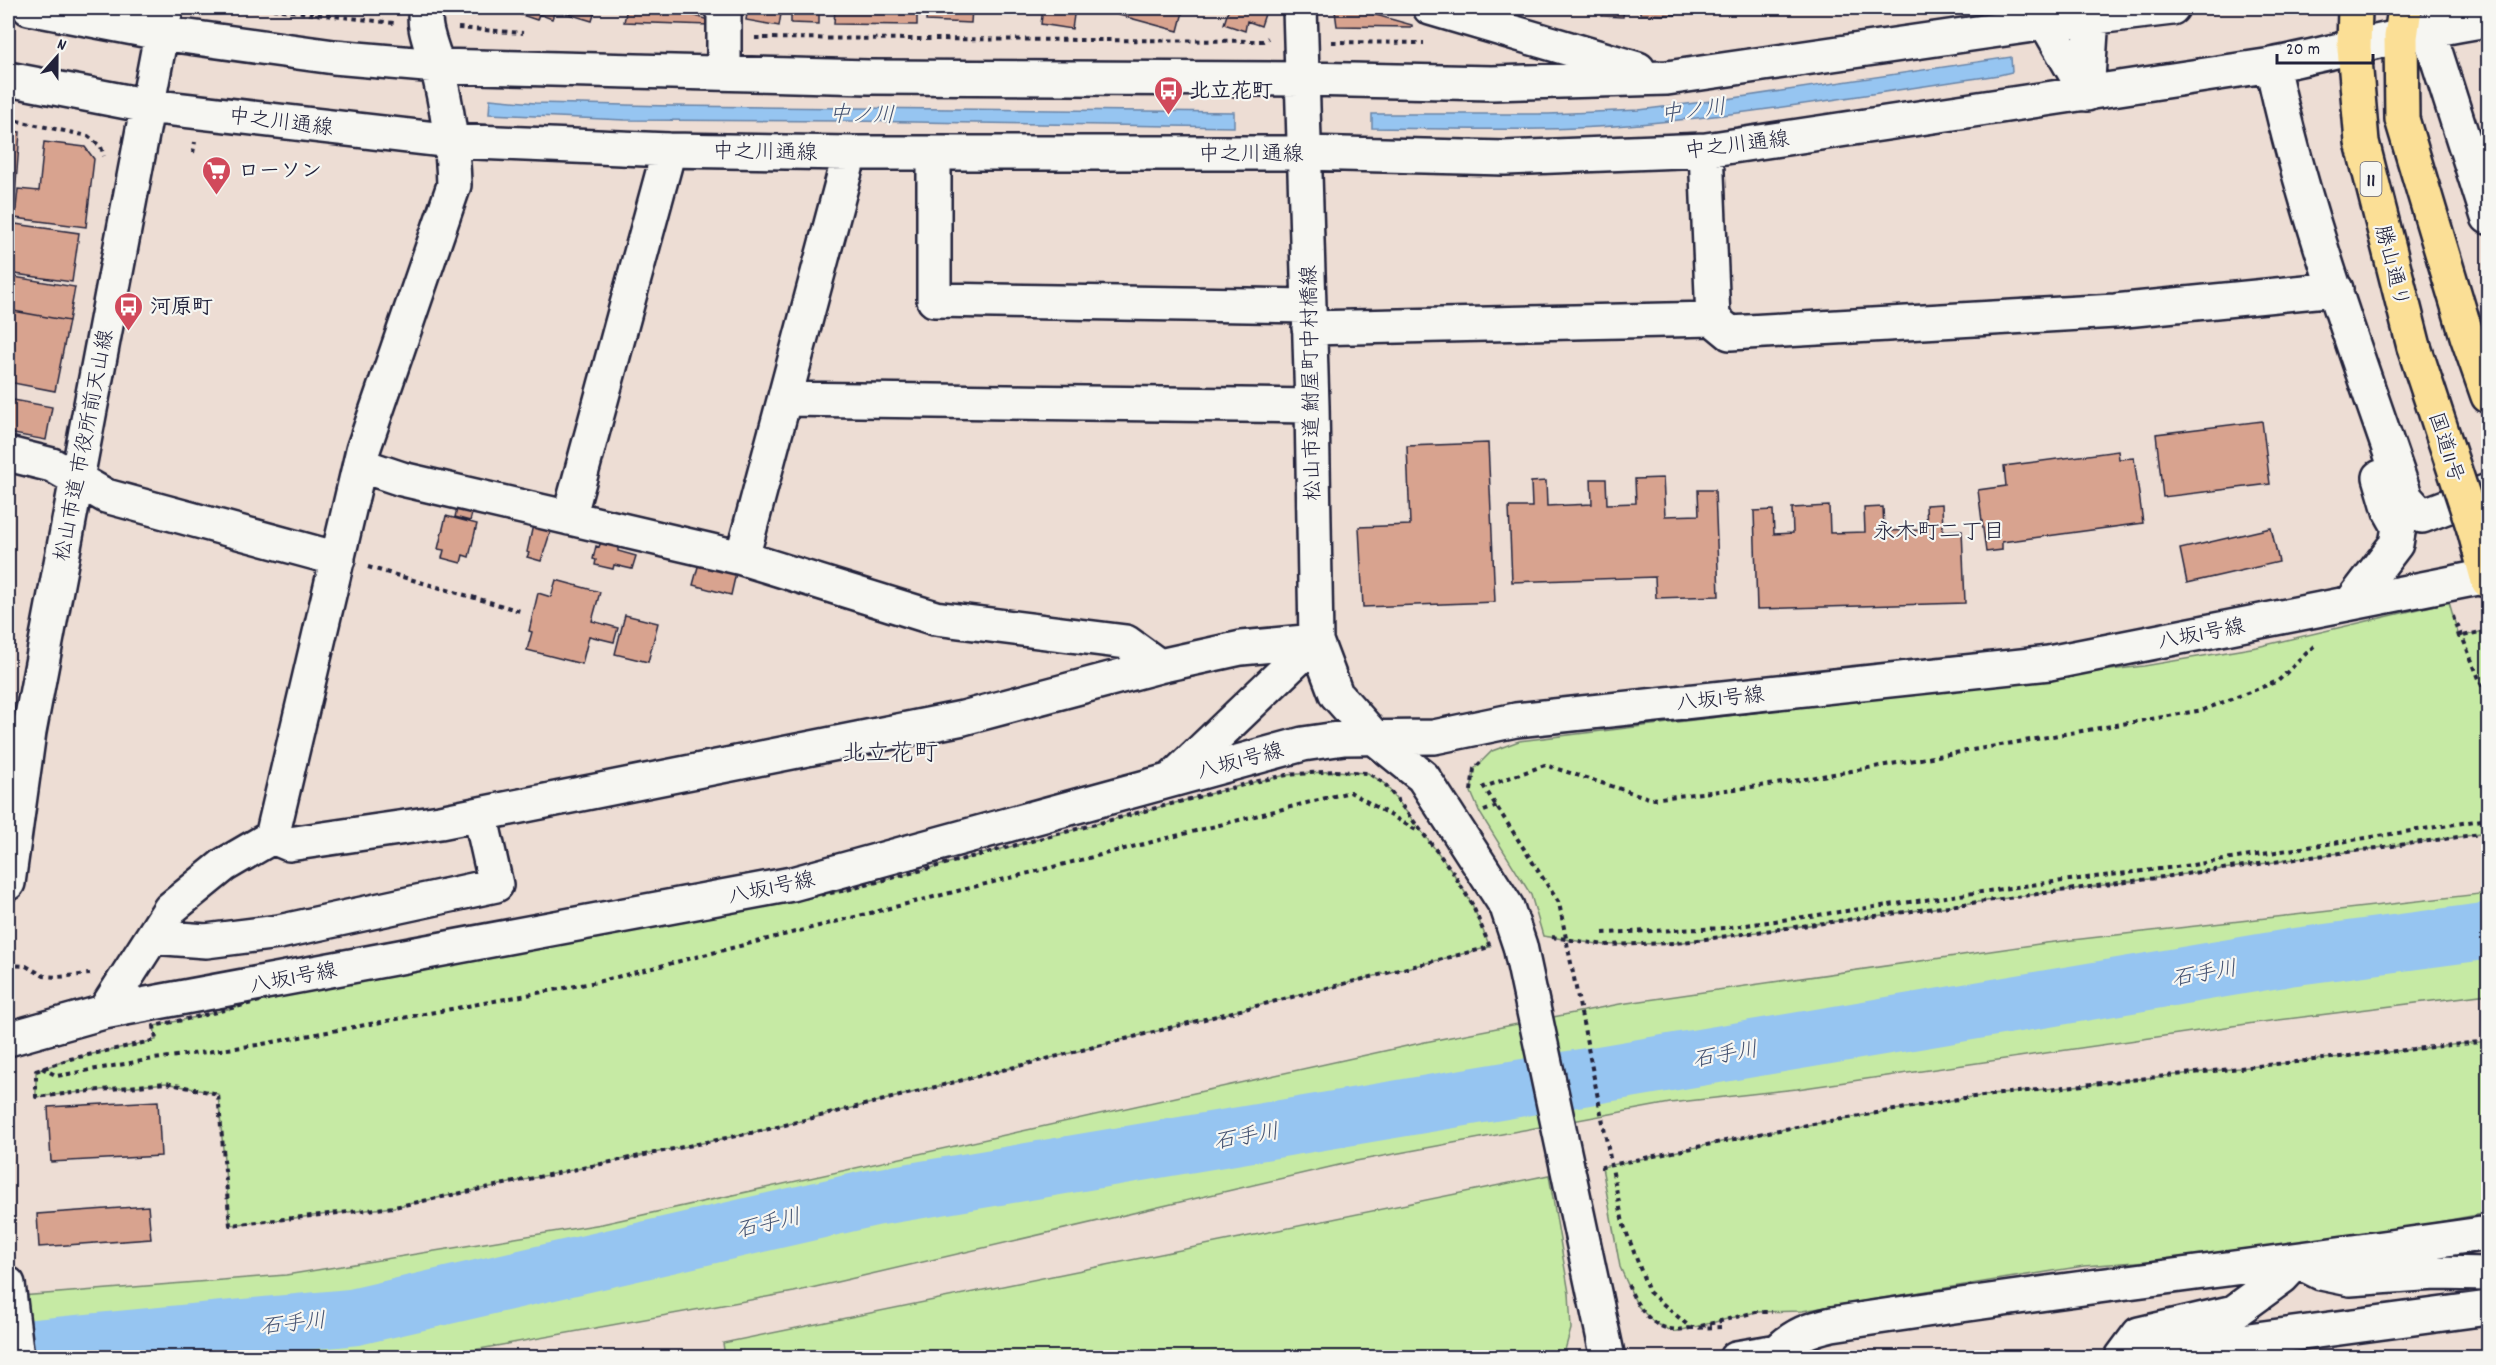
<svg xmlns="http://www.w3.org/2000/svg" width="2496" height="1365" font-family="Dekko,'Klee One',sans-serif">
<rect width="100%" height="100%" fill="#edddd4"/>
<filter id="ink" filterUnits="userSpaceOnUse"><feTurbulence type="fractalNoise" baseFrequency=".0167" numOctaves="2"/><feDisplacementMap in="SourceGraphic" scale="12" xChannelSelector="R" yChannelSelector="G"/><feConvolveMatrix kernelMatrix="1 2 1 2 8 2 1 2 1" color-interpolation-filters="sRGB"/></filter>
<g filter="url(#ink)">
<path fill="#c6eaa4" stroke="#748670" stroke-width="1.5" d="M2449 602 2459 637 2488 630V833L1676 943 1605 945 1543 936 1531 895 1480 813 1471 792 1474 769 1492 751 1519 741 2144 666 2257 647Z
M1335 771 1368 773 1385 784 1452 871 1472 904 1490 947 765 1130 394 1207 230 1225 218 1094 166 1083 36 1097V1071L70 1059 156 1040 154 1026 196 1017 384 970 582 938 847 890 1254 782 1287 775Z
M2488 893V994L2254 1023 1797 1089 1670 1103 1356 1161 794 1292 435 1357 8 1358V1297L286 1275 602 1224 1425 1042 1620 1004 2046 943Z
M2488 1041V1213L2279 1251 2084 1266 1802 1311 1756 1312 1674 1332 1654 1323 1637 1305 1620 1267 1602 1167 1773 1131 1964 1098Z
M1549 1175 1569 1293 1571 1329 1565 1350 1559 1357H725L723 1343Z"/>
<path fill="#96c5f1" stroke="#6884a8" stroke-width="1.5" d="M2011 57 2012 72 1999 75C1880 92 1760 113 1640 124 1551 132 1461 129 1372 128V114H1549L1639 110 1727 99Z
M490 99 535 103 671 106 1234 112V127L851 121 625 120 489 114Z"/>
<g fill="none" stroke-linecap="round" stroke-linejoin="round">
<path stroke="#96c5f1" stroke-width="57" d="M8 1350 354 1317 872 1198 2292 957 2488 931"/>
</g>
<path fill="#d8a38f" stroke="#22223b" stroke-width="1.5" d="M477 8H492L491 12 474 15Z
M521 8H556L552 19 539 14 537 20 519 14Z
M564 8H596L592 21 562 12Z
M627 8H672L708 20 709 25 624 22Z
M748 8H782L779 26 746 20Z
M791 8H819V24L791 23Z
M835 8H917V25L834 24Z
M927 8H972L971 23 926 21Z
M1043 8H1075L1072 29 1041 24Z
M1093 8H1184L1178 31Z
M1229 8H1267L1261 26 1247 21 1245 31 1224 24Z
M1336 8H1351L1412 25V27L1337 26 1335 11Z
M1603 8H1624L1623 17 1602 16Z
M1640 8H1676V15L1640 14Z
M1733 8H1760V11H1733Z
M8 131 20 132 13 221 8 220Z
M44 142 85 147 94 159 86 227 15 218 18 189 39 191Z
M8 223 79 233 72 282 8 273Z
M8 276 75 287 69 321 8 310Z
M8 310 69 321 55 391 8 382Z
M8 399 52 407 46 440 8 433Z
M2262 421 2270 484 2163 497 2156 434Z
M1488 443 1495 602 1363 607 1359 527 1410 525 1407 446Z
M2118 451 2119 459 2134 458 2143 523 2002 542V550L1986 552 1978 490 2006 486 2004 466Z
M1663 478 1665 516 1699 515 1698 490H1715L1719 596 1656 598 1655 577 1512 582 1509 507H1532L1531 482 1546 481 1547 506 1592 504 1591 479H1606L1607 504 1636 503 1635 479Z
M1942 504 1943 531 1962 530 1965 603 1757 609 1754 511 1773 510 1774 534 1793 533 1792 508 1829 506 1830 533 1865 532 1864 508 1883 507 1884 531 1927 530 1926 505Z
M458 505 473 510 470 521 455 517Z
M446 516 477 524 469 557 463 555 461 563 442 558 444 550 438 549Z
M533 525 551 530 541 561 527 557 529 553 527 552Z
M2271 528 2279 562 2187 583 2180 549Z
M601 542 618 546V551L636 556 632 569 614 565 613 569 595 565 596 560 593 559 596 546 599 547Z
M699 563 736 573 731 595 693 585Z
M556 580 600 592 592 621 618 628 614 642 589 636 582 664 527 650 532 632 529 631 538 593 551 597Z
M625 615 658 623 648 662 615 654Z
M158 1101 161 1156 51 1162 48 1107Z
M148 1206 151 1239 39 1247 37 1214Z"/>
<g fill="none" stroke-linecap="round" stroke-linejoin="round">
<defs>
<path id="minor" d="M29 8 160 33 334 57 437 66 869 77 1303 79 1492 83 1667 78 2046 23 2172 8
M721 8 724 9V73
M1300 8 1312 406 1316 641 1336 694 1376 739 1423 777 1507 907 1520 946 1608 1358
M1430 8 1638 69
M2041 8 2046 23 2087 94
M2428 29 2488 217
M2272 65C2303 211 2358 357 2406 498L2422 516 2488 491
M8 79 148 106 452 141 669 150 850 153H1303L1505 158 1706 150 2272 65C2344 50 2415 31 2488 20
M2087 94 2092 16 2088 8
M1706 150 1713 319 1730 333 2115 311 2336 289
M934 153V300L1309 306
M1309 328 1713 319
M785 399 1312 406
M8 454 52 465 106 496 338 559
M360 465 402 479 742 558 935 618 1126 642 1159 666
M569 518 669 150
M742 558 850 153
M2351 603 2396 544 2399 527 2390 511 2380 477
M1174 777 1316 641
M272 837 289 844 440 822 963 718 1159 666 1241 648 1316 641
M8 883 29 732 166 8
M152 937 206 941 279 932 496 885 480 814
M104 1012 170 909 224 865 272 837 363 450 454 185C453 145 447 106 437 66 432 46 422 28 426 8
M8 1039 104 1012 792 884 1303 744 1344 738 1434 737 1516 720 2049 663 2488 576
M2488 1274 2436 1273 2350 1279 2321 1273 2297 1261 2282 1277 2234 1312 2139 1334 2122 1357 2488 1308
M8 1284 17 1358
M1778 1351C1794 1335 1810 1329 1832 1324 2050 1290 2270 1265 2488 1233
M1736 1358 1778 1351 1793 1358"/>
<path id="highway" d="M2355 8 2354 48 2362 142 2414 347
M2405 8 2401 37 2402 119 2467 336 2488 396
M2474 529 2488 581"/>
</defs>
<use href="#minor" stroke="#22223b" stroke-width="38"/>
<use href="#highway" stroke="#22223b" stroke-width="38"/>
<path stroke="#22223b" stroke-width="4" stroke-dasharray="4.5 4.5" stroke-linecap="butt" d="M264 8 394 23
M458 28 523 33
M755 38 1263 41 1268 38
M1332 42 1424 43
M8 119 88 136 101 147 104 156
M193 153 195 142
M368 567 520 611
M2453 616 2459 637 2488 630
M2457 624 2488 701
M1335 771 1368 773 1385 784 1452 871 1472 904 1490 947 765 1130 394 1207 230 1225 218 1094 166 1083 36 1097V1071L70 1059 156 1040 154 1026 196 1017 384 970 582 938 847 890 1254 782 1287 775Z
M1471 791 1474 769 1483 760
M1484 811 1497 806
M1603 933 1725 928 2038 884 2192 865 2488 819
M1552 937 1605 945 1676 943 2488 833
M8 965 26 966 44 976 58 977 90 974
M42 1068 57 1076 147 1060 257 1045 597 982 1350 792 1416 830
M8 1101 11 1100
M1602 1169V1167L1773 1131 1964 1098 2488 1041
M1628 1285C1640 1313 1657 1336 1690 1328
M1701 1326 1756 1312H1772
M1721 1327 1691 1328 1649 1292 1623 1223 1559 903 1484 787 1545 765 1652 799 1776 784 2203 710 2278 681 2316 644"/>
<use href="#minor" stroke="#f6f6f2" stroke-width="33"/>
<use href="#highway" stroke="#fbdf96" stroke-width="33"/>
<defs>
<path id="highway-bridge" d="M2414 347 2474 529"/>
</defs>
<use href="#highway-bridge" stroke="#22223b" stroke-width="38" stroke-linecap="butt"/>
<use href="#highway-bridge" stroke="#fbdf96" stroke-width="33"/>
</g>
</g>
<defs>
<symbol id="bus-pin" viewBox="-11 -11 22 30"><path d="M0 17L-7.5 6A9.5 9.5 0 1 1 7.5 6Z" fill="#d1495b" stroke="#f6f6f2"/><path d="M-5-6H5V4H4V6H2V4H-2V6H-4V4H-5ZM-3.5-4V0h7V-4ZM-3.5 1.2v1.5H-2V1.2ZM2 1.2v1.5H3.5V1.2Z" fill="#fff"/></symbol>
<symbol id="supermarket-pin" viewBox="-11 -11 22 30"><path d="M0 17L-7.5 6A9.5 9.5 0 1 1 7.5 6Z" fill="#d1495b" stroke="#f6f6f2"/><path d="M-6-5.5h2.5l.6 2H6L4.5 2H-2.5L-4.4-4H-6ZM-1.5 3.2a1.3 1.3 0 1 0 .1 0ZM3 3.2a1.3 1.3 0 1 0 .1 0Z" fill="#fff"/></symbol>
</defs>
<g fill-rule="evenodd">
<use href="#bus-pin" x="1152" y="74" width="33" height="45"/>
<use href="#supermarket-pin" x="200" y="154" width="33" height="45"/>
<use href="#bus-pin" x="112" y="290" width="33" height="45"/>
</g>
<g text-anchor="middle" stroke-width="4.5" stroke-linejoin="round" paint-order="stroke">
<rect fill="#f6f6f2" stroke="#626272" stroke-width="1.5" x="2360.5" y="162" width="21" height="34" rx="4.5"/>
<g font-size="20" font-weight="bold" fill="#22223b">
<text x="2371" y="186">11</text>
</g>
<g font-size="21" font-weight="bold" fill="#22223b" stroke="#f6f6f2" text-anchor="start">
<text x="1189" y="97">北立花町</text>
<text x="238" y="177">ローソン</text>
<text x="150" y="313">河原町</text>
</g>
<g font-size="21" fill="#22223b" stroke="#f6f6f2">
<text transform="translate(281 121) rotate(7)" y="7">中之川通線</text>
<text transform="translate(1737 144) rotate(-7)" y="7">中之川通線</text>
<text transform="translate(765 151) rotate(1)" y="7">中之川通線</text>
<text x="1251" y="160">中之川通線</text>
<text transform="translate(2393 266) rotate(76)" y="7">勝山通り</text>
<text transform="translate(1310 383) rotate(-91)" y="7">松山市道 鮒屋町中村橋線</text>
<text transform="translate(83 445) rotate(-79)" y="7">松山市道 市役所前天山線</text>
<text transform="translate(2447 447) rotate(72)" y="7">国道11号</text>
<text transform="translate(2201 633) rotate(-11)" y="7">八坂1号線</text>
<text transform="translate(1720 698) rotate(-6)" y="7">八坂1号線</text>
<text transform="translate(1240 760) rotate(-15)" y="7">八坂1号線</text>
<text transform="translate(771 887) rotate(-12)" y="7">八坂1号線</text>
<text transform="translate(293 977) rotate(-11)" y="7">八坂1号線</text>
</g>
<g font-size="22" font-style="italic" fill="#455372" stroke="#f6f6f2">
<text transform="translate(1693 109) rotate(-7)" y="8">中ノ川</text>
<text transform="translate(862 113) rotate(1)" y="8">中ノ川</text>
<text transform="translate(2204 972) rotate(-10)" y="8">石手川</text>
<text transform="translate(1725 1053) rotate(-10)" y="8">石手川</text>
<text transform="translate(1246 1135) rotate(-10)" y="8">石手川</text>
<text transform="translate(768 1222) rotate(-13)" y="8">石手川</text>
<text transform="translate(293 1322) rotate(-6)" y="8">石手川</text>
</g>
<g font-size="22" fill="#22223b" stroke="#f6f6f2">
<text x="1939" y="538">永木町二丁目</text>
</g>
<g font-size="24" fill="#22223b" stroke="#f6f6f2">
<text x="890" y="760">北立花町</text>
</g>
</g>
<rect width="2496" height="1365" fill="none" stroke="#f6f6f2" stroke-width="30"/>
<rect x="15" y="15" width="2466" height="1335" fill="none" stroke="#22223b" stroke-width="2" filter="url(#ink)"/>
<g transform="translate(57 57) rotate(21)" stroke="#f6f6f2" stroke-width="4.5" paint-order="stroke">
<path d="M0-4.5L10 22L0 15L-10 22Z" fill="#22223b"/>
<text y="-9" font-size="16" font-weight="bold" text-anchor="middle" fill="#22223b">N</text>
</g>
<path d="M2277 54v9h96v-9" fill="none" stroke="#22223b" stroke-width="3"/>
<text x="2286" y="54" font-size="18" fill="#22223b" stroke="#f6f6f2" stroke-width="4.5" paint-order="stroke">20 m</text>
</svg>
